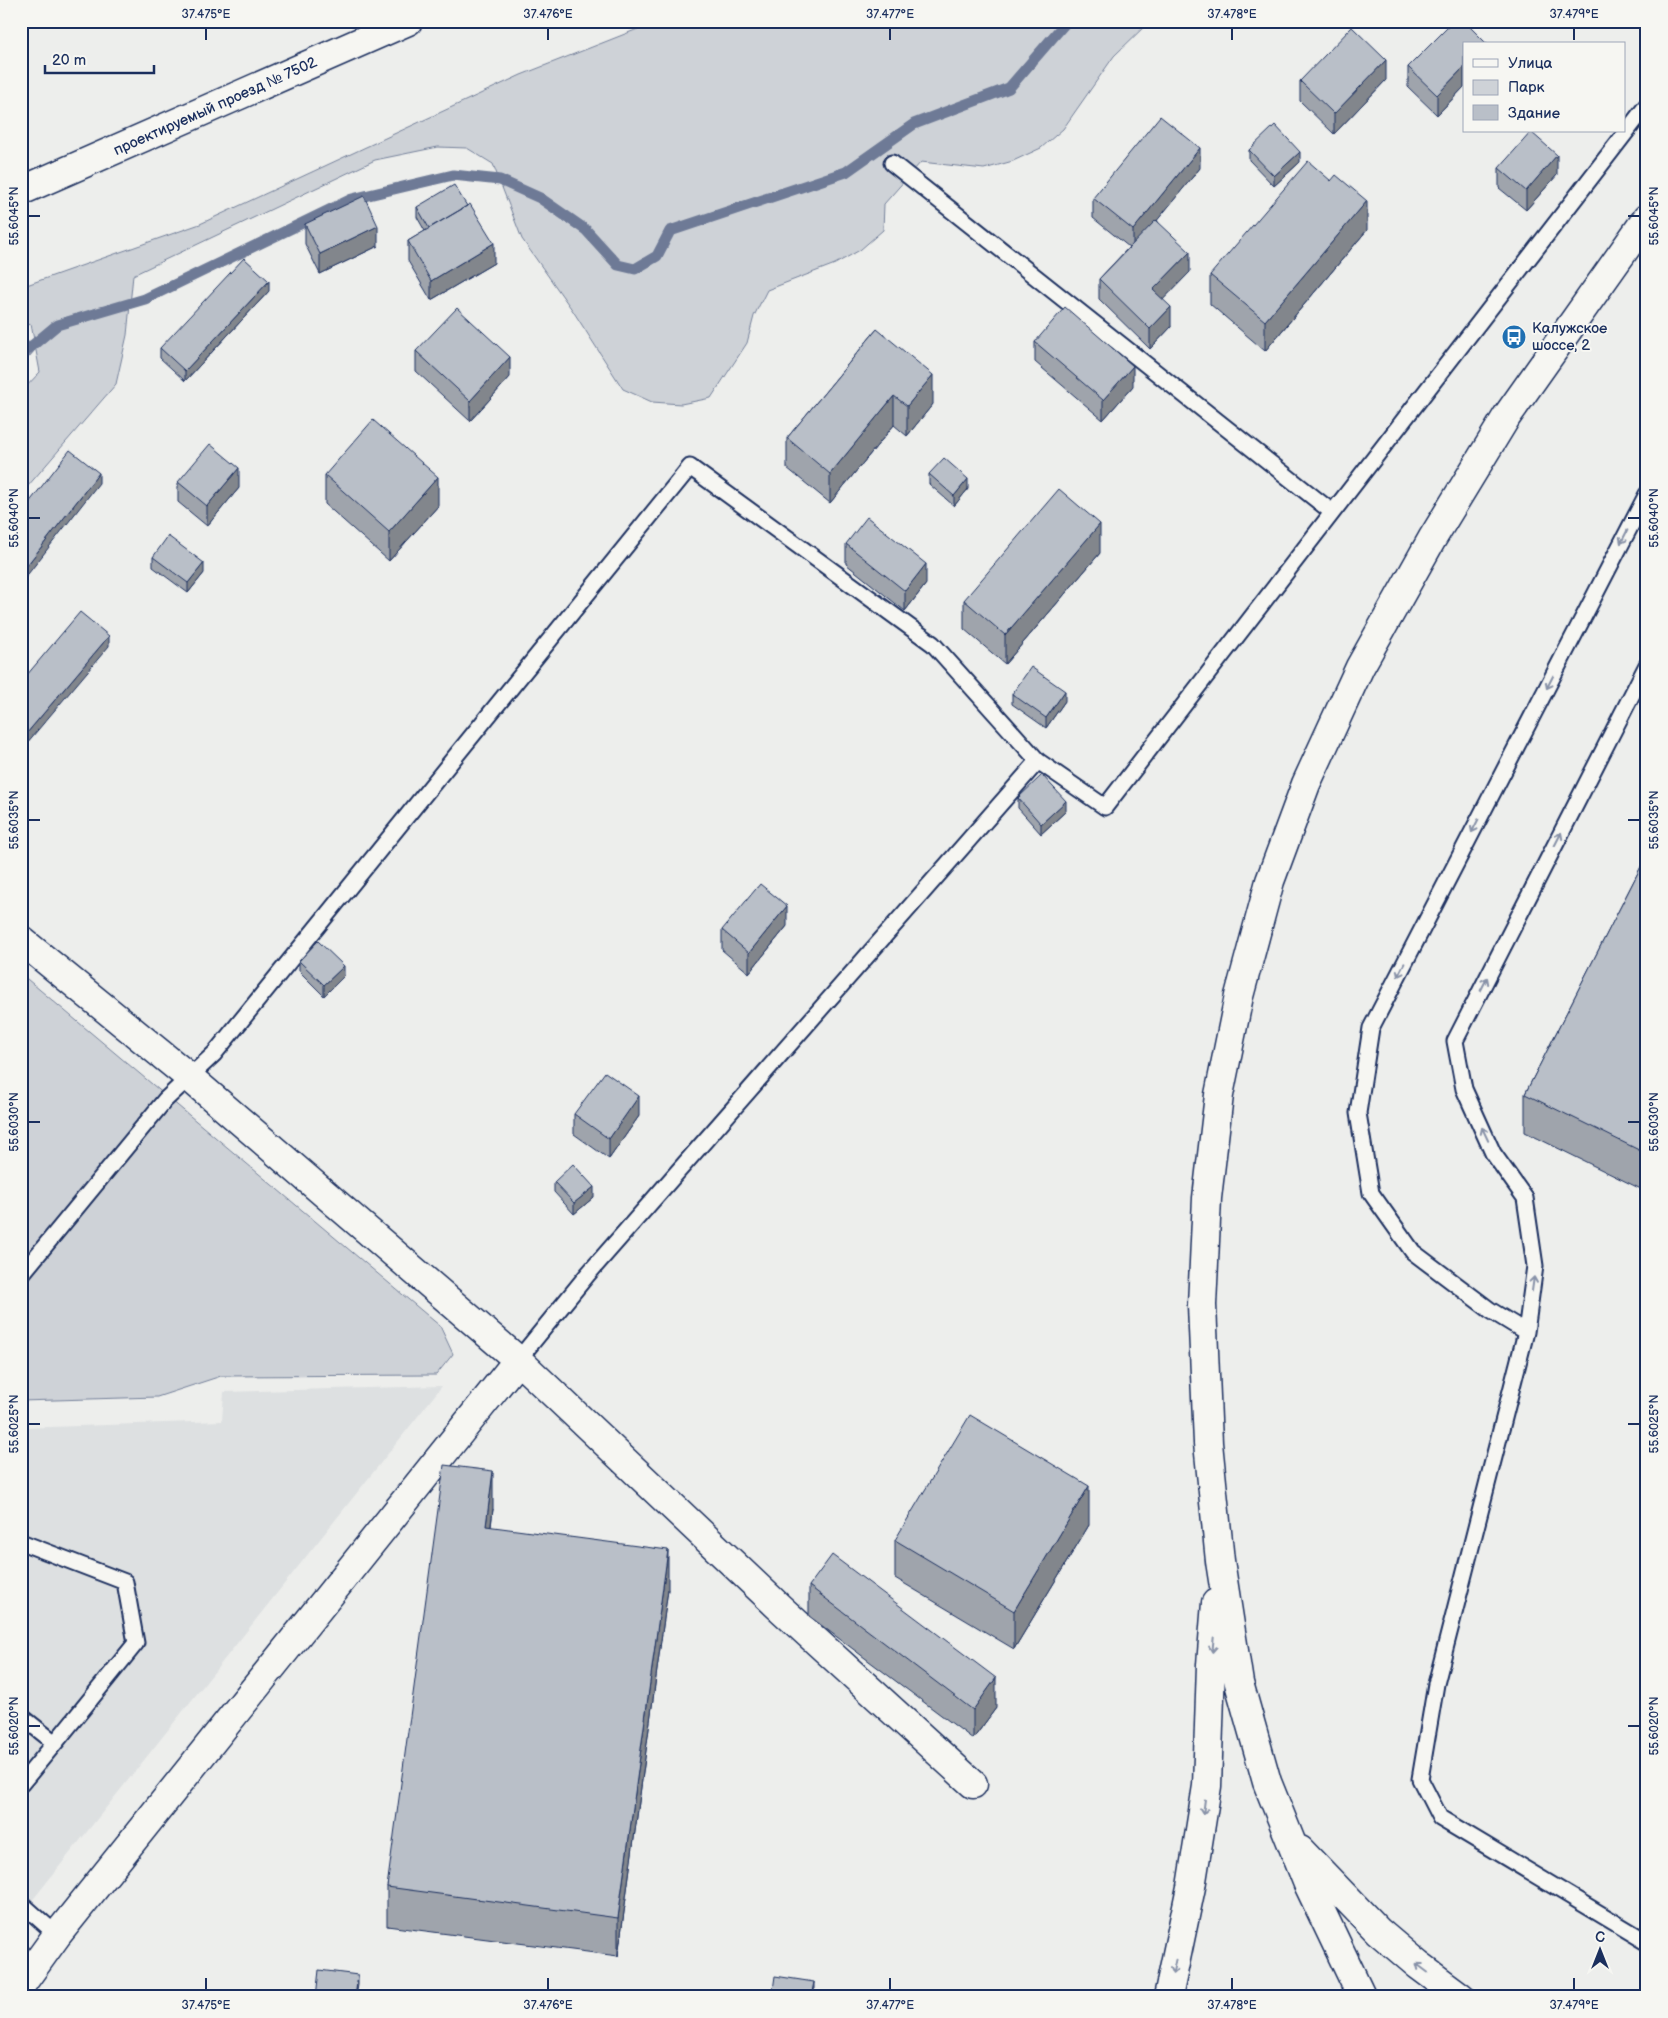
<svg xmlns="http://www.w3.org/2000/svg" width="1668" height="2018" font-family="'Balsamiq Sans',sans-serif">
<rect width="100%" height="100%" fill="#edeeec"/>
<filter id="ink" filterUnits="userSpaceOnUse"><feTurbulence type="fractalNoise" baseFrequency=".02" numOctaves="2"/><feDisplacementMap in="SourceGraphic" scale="10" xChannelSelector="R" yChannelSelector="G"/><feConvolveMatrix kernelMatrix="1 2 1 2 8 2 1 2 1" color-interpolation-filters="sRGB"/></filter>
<g filter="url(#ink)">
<path fill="#dde0e1" d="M442 1386 27 1907 21 1914V1428L222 1421 224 1392Z"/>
<path fill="#ced2d7" stroke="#74809a" d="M658 21H1150L1114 56 1063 129 1041 148 1013 161 984 169 921 162 884 204 883 230 860 250 835 264 767 290 754 316 747 343 711 398 681 404 652 402 623 389 573 311 522 239 493 164 467 148 438 147 375 160 133 275 127 335 116 384 21 494V392L40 372 31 324 21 327V287L200 224 521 75Z
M21 974 440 1326 453 1354 436 1375 221 1376 157 1397 21 1401Z"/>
<path fill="#a5acbc" stroke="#6e7a96" d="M57 325 21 366V347Z"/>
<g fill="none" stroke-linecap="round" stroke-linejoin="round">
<path stroke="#6e7a96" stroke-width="11" d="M21 355 57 325 145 299 352 199 453 175 500 180 540 198 586 230 618 265 635 269 657 256 670 231 846 172 914 124 1009 88 1067 21"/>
<defs>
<path id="service" d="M892 163 1332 512
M1647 665 1455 1041 1464 1089 1493 1153 1525 1198 1535 1266 1526 1332 1436 1684 1420 1779 1440 1818 1647 1942
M21 1275 165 1100 214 1054 690 467 933 644 1038 761
M1526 1332 1490 1310 1413 1252 1371 1193 1358 1113 1371 1028 1647 494
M518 1360 588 1274 1038 761 1105 807 1647 105
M21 1542 125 1582 136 1643 55 1743
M21 1716 55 1743 21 1784
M21 1903 57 1935"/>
<path id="minor" d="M21 191 408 21
M21 940 189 1077 518 1360 780 1608 973 1784
M21 1985 57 1935 518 1360"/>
<path id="tertiary" d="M1300 1850 1378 1931 1418 1965 1461 1997
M1168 1997 1191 1887 1207 1786 1211 1665 1216 1603
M1362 1997 1308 1884 1267 1782 1239 1683 1220 1561 1208 1443 1202 1305 1207 1198 1219 1095 1239 996 1270 881 1306 784 1360 667 1432 539 1507 416 1647 218"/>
</defs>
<use href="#service" stroke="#1b2f5e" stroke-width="19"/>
<use href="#minor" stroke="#1b2f5e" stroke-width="31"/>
<use href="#tertiary" stroke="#1b2f5e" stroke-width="31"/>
<use href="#service" stroke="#f6f6f2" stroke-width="15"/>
<use href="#minor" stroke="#f6f6f2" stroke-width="28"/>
<use href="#tertiary" stroke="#f6f6f2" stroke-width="28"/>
</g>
<path fill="#9fa4ac" stroke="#1b2f5e" d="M1464 44V87L1437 115 1408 87V67Z
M1386 80 1334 134 1300 101V81Z
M1249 150 1300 162 1274 186 1249 160Z
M1200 168 1157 220 1190 272 1163 299 1171 327 1150 349 1099 299V279L1129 247 1093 218V198Z
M1499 168 1557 175 1526 210 1499 188Z
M417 207 494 263 431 300 408 261V241L425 231 417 217Z
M305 224 378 246 320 274 305 244Z
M1367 230 1265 351 1210 304V275Z
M269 291 185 381 160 358V348Z
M877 329 933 404 907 436 894 425 830 503 787 468V438Z
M1035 342 1133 386 1103 420 1035 362Z
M416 351 510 377 470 421 416 371Z
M929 474 968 489 954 506 929 484Z
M325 475 438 506 389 561 325 504Z
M178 482 239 488 207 526 178 502Z
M846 544 926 584 905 611 846 564Z
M1100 553 1005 664 964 629V600Z
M153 557 204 573 188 593 153 567Z
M1012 694 1065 701 1046 728 1012 704Z
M1018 798 1066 811 1041 834 1018 808Z
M1647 855V1192L1525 1132V1094Z
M787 926 749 973 722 950V930Z
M299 961 344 976 324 996 299 971Z
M574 1114 639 1116 609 1159 574 1134Z
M554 1182 594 1197 574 1214 554 1192Z
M493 1509 491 1527 668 1589 618 1956 387 1926V1887Z
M1089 1525 1014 1649 895 1578V1540Z
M809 1586 996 1708 973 1739 809 1616Z"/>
<path fill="#82868c" stroke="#1b2f5e" d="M1386 60V80L1334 134V114Z
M1464 67V87L1437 115V95Z
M1200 148V168L1133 250V230Z
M1300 152V162L1274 186V176Z
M1557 155V175L1526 210V191Z
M1367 201V230L1265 351V321Z
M378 226V246L320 274V254Z
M494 243V263L431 300V281Z
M1190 252V272L1153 310V290Z
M269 281V291L185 381V371Z
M1171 307V327L1150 349V329Z
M510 357V377L470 421V401Z
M1133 366V386L1103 420V400Z
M933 375V404L907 436V406Z
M894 396V425L830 503V474Z
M239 468V488L207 526V506Z
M99 473V483L21 583V573Z
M438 477V506L389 561V532Z
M968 479V489L954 506V496Z
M1100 524V553L1005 664V635Z
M204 563V573L188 593V583Z
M926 564V584L905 611V591Z
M109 636V646L21 750V740Z
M1065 691V701L1046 728V718Z
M1066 801V811L1041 834V824Z
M787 906V926L749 973V953Z
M344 966V976L324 996V985Z
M639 1096V1116L609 1159V1139Z
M594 1187V1197L574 1214V1203Z
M493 1471V1509L486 1564V1526Z
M1089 1486V1525L1014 1649V1611Z
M668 1550V1589L618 1956V1918Z
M996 1678V1708L973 1739V1710Z
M358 1975V1985L356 1997H355Z
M814 1982V1997H811Z"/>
<path fill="#b9bfc8" stroke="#1b2f5e" d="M1454 21H1464L1487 44H1464V67L1437 95 1408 67Z
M1352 27 1386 60 1334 114 1300 81Z
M1160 116 1200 148 1133 230 1093 198Z
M1275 125 1300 152 1274 176 1249 150Z
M1531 132 1557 155 1526 191 1499 168Z
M1308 161 1331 181 1336 175 1367 201 1265 321 1210 275Z
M454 185 467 206 429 228 417 207Z
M364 196 378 226 320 254 305 224Z
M470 204 494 243 431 281 408 241Z
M1156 220 1190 252 1153 290 1171 307 1150 329 1099 279Z
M244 258 269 281 185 371 160 348Z
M1065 307 1133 366 1103 400 1035 342Z
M457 308 510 357 470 401 416 351Z
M877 329 933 375 907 406 894 396 830 474 787 438Z
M373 420 438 477 389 532 325 475Z
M210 444 239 468 207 506 178 482Z
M70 450 99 473 21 573V513Z
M944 458 968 479 954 496 929 474Z
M1059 489 1100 524 1005 635 964 600Z
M867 517 926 564 905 591 846 544Z
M168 536 204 563 188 583 153 557Z
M80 612 109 636 21 740V682Z
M1031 667 1065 691 1046 718 1012 694Z
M1042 775 1066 801 1041 824 1018 798Z
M1647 855V1154L1525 1094Z
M760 884 787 906 749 953 722 930Z
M318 941 344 966 324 985 299 961Z
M605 1072 639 1096 609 1139 574 1114Z
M573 1164 594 1187 574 1203 554 1182Z
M970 1415 1089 1486 1014 1611 895 1540Z
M444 1465 493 1471 486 1526 668 1550 618 1918 387 1887Z
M832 1555 996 1678 973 1710 809 1586Z
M319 1970 358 1975 355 1997H316Z
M775 1976 814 1982 811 1997H772Z"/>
<defs><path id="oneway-shaft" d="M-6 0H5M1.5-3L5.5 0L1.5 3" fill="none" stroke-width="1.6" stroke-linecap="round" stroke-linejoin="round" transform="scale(1.25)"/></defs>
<g stroke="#8892a8">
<use href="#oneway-shaft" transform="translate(1624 537) rotate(117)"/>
<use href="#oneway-shaft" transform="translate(1550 682) rotate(117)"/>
<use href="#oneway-shaft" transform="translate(1475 826) rotate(117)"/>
<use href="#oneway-shaft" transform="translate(1558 839) rotate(-63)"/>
<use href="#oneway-shaft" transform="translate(1401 970) rotate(117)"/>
<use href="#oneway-shaft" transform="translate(1484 984) rotate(-63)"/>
<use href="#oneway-shaft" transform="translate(1485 1134) rotate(-115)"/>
<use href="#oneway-shaft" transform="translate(1533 1284) rotate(-82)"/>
<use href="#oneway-shaft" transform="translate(1213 1645) rotate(95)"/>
<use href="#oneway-shaft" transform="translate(1204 1807) rotate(97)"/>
<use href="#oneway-shaft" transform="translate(1174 1967) rotate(102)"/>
<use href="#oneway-shaft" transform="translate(1422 1968) rotate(-143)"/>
</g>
</g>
<path fill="none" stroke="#1b2f5e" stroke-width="2" d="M206 28V40M548 28V40M890 28V40M1232 28V40M1574 28V40M28 216H40M1628 216H1640M28 518H40M1628 518H1640M28 820H40M1628 820H1640M28 1122H40M1628 1122H1640M28 1424H40M1628 1424H1640M28 1726H40M1628 1726H1640M206 1978V1990M548 1978V1990M890 1978V1990M1232 1978V1990M1574 1978V1990"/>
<defs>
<symbol id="bus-disc" viewBox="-11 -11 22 22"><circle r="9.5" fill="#1f6fb2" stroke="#f6f6f2"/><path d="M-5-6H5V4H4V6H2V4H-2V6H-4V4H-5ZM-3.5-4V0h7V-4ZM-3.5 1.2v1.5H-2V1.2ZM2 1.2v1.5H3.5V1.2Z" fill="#fff"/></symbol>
</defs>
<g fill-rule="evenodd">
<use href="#bus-disc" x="1500" y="323" width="28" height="28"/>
</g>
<g text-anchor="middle" stroke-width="4" stroke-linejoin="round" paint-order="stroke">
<g font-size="15" fill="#1b2f5e" stroke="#f6f6f2">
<text transform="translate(215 106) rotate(-24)" y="5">проектируемый проезд № 7502</text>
</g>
<g font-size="15" fill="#1b2f5e" stroke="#f6f6f2" text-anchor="start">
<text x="1532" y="333">Калужское<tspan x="1532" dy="17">шоссе, 2</tspan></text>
</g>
</g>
<rect width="1668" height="2018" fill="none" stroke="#f6f6f2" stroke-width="55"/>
<rect x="1463" y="42" width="162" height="90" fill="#f6f6f2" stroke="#9ea6b7"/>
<rect x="1473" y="59" width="25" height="8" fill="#f6f6f2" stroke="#9ea6b7"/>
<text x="1508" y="68" font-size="15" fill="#1b2f5e">Улица</text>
<rect x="1473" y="80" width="25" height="15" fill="#ced2d7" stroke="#9ea6b7"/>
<text x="1508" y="92" font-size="15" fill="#1b2f5e">Парк</text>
<rect x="1473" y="105" width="25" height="15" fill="#b9bfc8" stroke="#9ea6b7"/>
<text x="1508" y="118" font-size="15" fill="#1b2f5e">Здание</text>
<g transform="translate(1600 1950)" stroke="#f6f6f2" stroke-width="4" paint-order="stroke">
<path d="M0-4L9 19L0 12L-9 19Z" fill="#1b2f5e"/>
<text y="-8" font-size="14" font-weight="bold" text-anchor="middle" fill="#1b2f5e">С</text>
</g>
<path d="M45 65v8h109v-8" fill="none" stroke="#1b2f5e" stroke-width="2.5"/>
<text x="52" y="65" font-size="15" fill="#1b2f5e" stroke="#f6f6f2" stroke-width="4" paint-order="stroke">20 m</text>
<rect x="28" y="28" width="1612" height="1962" fill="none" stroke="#1b2f5e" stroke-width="2"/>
<g font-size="12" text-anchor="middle" fill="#1b2f5e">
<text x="206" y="18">37.475°E</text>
<text x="548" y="18">37.476°E</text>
<text x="890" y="18">37.477°E</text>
<text x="1232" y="18">37.478°E</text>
<text x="1574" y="18">37.479°E</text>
<text transform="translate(14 216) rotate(-90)" y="4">55.6045°N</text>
<text transform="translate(1654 216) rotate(-90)" y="4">55.6045°N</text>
<text transform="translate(14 518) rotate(-90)" y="4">55.6040°N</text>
<text transform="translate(1654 518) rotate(-90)" y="4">55.6040°N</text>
<text transform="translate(14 820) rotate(-90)" y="4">55.6035°N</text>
<text transform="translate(1654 820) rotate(-90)" y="4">55.6035°N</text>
<text transform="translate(14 1122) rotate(-90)" y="4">55.6030°N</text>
<text transform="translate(1654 1122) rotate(-90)" y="4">55.6030°N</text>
<text transform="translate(14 1424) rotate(-90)" y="4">55.6025°N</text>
<text transform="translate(1654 1424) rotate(-90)" y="4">55.6025°N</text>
<text transform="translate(14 1726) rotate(-90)" y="4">55.6020°N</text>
<text transform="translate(1654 1726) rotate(-90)" y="4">55.6020°N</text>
<text x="206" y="2009">37.475°E</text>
<text x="548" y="2009">37.476°E</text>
<text x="890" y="2009">37.477°E</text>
<text x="1232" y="2009">37.478°E</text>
<text x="1574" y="2009">37.479°E</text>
</g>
</svg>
